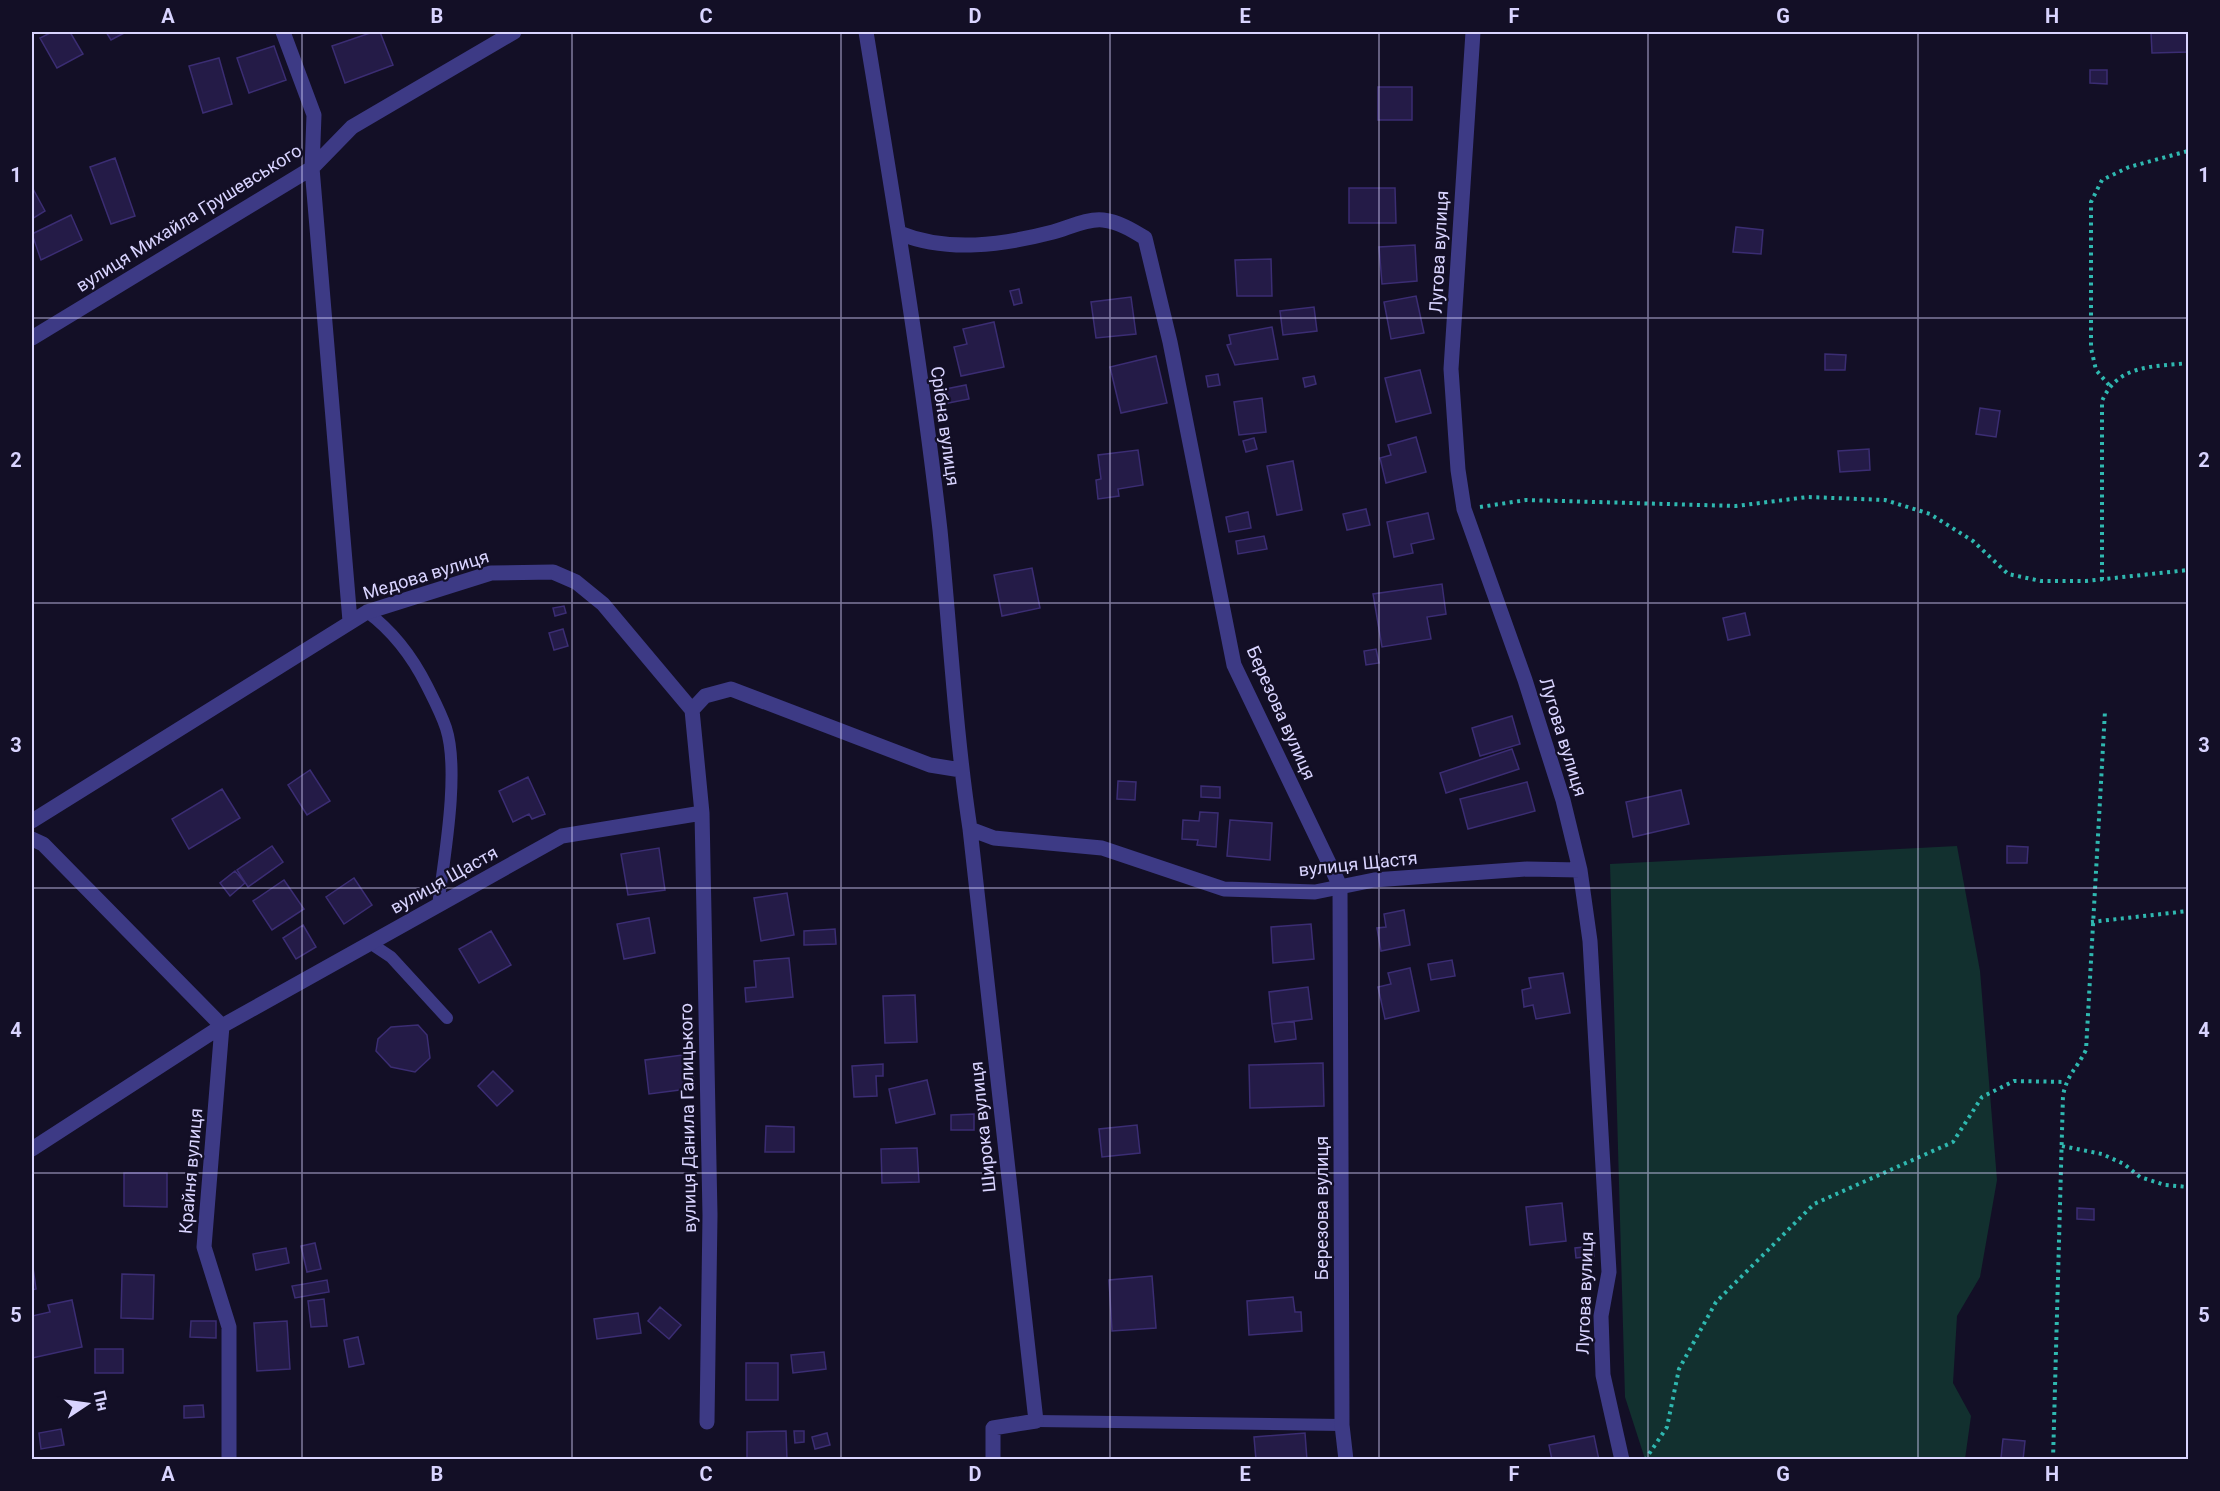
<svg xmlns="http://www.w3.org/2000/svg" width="2220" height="1491" font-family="Roboto,sans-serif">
<rect width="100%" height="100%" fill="#130f26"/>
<path fill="#12302f" d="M1957 846 1980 971 1997 1180 1980 1277 1957 1316 1953 1383 1971 1416 1965 1459H1645L1625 1397 1610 864Z"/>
<path fill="#241b47" stroke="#3b2d73" stroke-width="1.5" d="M52 32H70L83 54 57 68 40 38Z
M106 32H126L111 40Z
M373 32H380L393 65 345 83 332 46Z
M2151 32H2188V52L2152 53Z
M274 46 286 80 249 93 237 58Z
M219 58 232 104 203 113 189 66Z
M2090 70H2107V84L2090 83Z
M1378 87H1412V120H1378Z
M115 158 135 216 111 224 90 167Z
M32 187 45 211 32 219Z
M1349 188H1395L1396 223H1349Z
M71 215 82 240 41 260 32 234Z
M1736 227 1763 230 1761 254 1733 252Z
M1415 245 1417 281 1382 284 1379 247Z
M1271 259 1272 296H1237L1235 260Z
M1019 289 1022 303 1014 305 1010 291Z
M1416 296 1424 333 1391 339 1384 302Z
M1131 297 1136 334 1096 338 1091 302Z
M1314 307 1317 331 1283 335 1280 311Z
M994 322 1004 367 961 376 954 347 967 344 963 329Z
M1272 327 1278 359 1235 365 1227 345 1231 344 1229 335Z
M1825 354 1846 355 1845 370H1825Z
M1156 356 1167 403 1121 413 1110 367Z
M1420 370 1431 413 1396 422 1385 378Z
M1218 374 1220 385 1208 387 1206 376Z
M1314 376 1316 384 1305 387 1303 378Z
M966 385 969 399 938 405 935 391Z
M1262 398 1266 432 1239 435 1234 402Z
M1980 408 2000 411 1996 437 1976 434Z
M1416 437 1426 472 1386 483 1380 458 1391 455 1388 445Z
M1254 438 1257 449 1246 452 1243 441Z
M1869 449 1870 470 1840 472 1838 451Z
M1138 450 1143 485 1118 489 1119 496 1098 499 1096 480 1101 479 1098 455Z
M1293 461 1302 510 1277 515 1267 466Z
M1366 509 1370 525 1347 530 1343 514Z
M1248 512 1251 528 1229 532 1226 517Z
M1428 513 1434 539 1411 544 1413 553 1394 557 1387 522Z
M1264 536 1267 549 1238 554 1236 541Z
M1032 568 1040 608 1002 616 994 575Z
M1442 584 1446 614 1427 617 1431 639 1382 647 1373 594Z
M564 606 566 613 555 616 553 608Z
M1745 613 1750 635 1728 640 1723 618Z
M563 629 568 646 554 650 549 633Z
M1376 649 1379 663 1366 665 1364 651Z
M1512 716 1520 744 1480 756 1472 728Z
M1512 749 1519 769 1446 793 1440 773Z
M310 770 330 801 307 815 288 785Z
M528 777 545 814 532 819 529 814 513 822 499 791Z
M1118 781 1136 782 1135 800 1117 799Z
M1527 782 1535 811 1468 829 1460 799Z
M1201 786 1220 787V798L1201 797Z
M222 789 240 818 189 849 172 819Z
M1681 790 1689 824 1633 837 1626 802Z
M1200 812 1218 813 1216 847 1197 845 1198 840 1182 839 1183 820 1199 821Z
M1230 820 1272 823 1270 860 1227 856Z
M272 846 283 862 248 887 237 870Z
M2007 846 2028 847 2027 863H2007Z
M659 848 665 890 628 895 621 854Z
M235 871 245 883 230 896 220 883Z
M354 878 372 905 344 924 326 897Z
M284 880 304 909 272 930 253 901Z
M787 893 794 935 761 941 754 898Z
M1404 910 1410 945 1381 951 1377 928 1386 927 1384 914Z
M649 918 655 953 624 959 617 924Z
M1311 924 1314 959 1273 963 1271 927Z
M303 925 316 947 296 959 283 938Z
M835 929 836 944 804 945V931Z
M491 931 511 965 479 983 459 949Z
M789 958 793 997 746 1002 745 988 756 987 754 961Z
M1452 960 1455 976 1431 980 1428 964Z
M1410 968 1419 1011 1385 1019 1378 987 1391 984 1388 973Z
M1563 973 1570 1013 1536 1019 1533 1005 1524 1007 1522 990 1531 988 1529 978Z
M1308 987 1312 1019 1272 1024 1269 992Z
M915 995 917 1042 885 1043 883 996Z
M1294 1021 1296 1039 1275 1042 1272 1024Z
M418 1025 427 1035 430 1058 415 1072 391 1067 376 1051 378 1039 391 1027Z
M690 1054 695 1088 649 1094 645 1060Z
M1323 1063 1324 1106 1250 1108 1249 1065Z
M883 1064V1076H876L877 1096 854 1097 852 1066Z
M493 1071 513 1091 497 1106 478 1086Z
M927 1080 935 1114 896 1123 889 1089Z
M974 1114V1130H951V1115Z
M1137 1125 1140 1153 1102 1157 1099 1129Z
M766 1126 794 1127V1152H765Z
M917 1148 919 1182 882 1183 881 1149Z
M124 1173H167V1207L124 1206Z
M1562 1203 1566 1241 1530 1245 1526 1207Z
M2077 1208 2094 1209V1220L2077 1219Z
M315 1243 321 1269 307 1272 301 1246Z
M1593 1246 1594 1256 1576 1258 1575 1248Z
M286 1248 289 1263 256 1270 253 1254Z
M32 1260 36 1289 32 1290Z
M122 1274 154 1275 153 1319 121 1318Z
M1152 1276 1156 1328 1112 1331 1109 1280Z
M327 1280 329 1292 295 1298 292 1286Z
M1293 1297 1295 1312H1301L1302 1331 1249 1335 1247 1301Z
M324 1299 327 1326 311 1327 308 1301Z
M72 1300 82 1347 32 1358V1316L50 1312 48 1305Z
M660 1307 681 1325 669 1339 648 1321Z
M638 1313 641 1333 597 1339 594 1319Z
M191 1321H216V1338L190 1337Z
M287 1321 290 1369 257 1371 254 1323Z
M358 1337 364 1364 349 1367 344 1340Z
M95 1349H123V1373H95Z
M824 1352 826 1369 793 1373 791 1355Z
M746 1363H778V1400H746Z
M203 1405 204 1417 184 1418V1406Z
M61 1429 64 1445 41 1449 39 1433Z
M786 1431 787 1460 747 1458V1432Z
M794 1431H804V1442L795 1443Z
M827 1433 830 1445 815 1449 812 1437Z
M1305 1433 1307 1460H1256L1254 1437Z
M1594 1436 1599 1460H1552L1549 1445Z
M2003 1439 2025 1441 2023 1460 2001 1458Z"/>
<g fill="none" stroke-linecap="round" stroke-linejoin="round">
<path stroke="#2fb8b0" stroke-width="4" stroke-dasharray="3 4.5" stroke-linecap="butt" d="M2109 385 2096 370 2091 348V202L2102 180 2129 167 2188 151
M1480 507 1526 500 1736 506 1808 497 1885 500 1930 514 1973 541 2008 574 2041 581H2086L2188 570
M2102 580V401C2118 364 2153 367 2188 363
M2091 922 2188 911
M2062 1146 2102 1154 2124 1164 2140 1177 2165 1185 2188 1187
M1645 1460 1667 1427 1679 1369 1716 1302 1814 1204 1953 1142 1982 1097 2014 1081 2066 1082
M2053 1460 2063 1095C2068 1073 2076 1070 2086 1050L2105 711"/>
<path stroke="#3d3a85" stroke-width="12" d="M367 612C394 632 412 656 427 686 434 700 441 713 446 728 460 771 444 859 438 906
M370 943 391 957 447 1018
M1036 1421 1342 1425"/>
<path stroke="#3d3a85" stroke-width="15" d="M283 32 314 115 312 168 350 621
M866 32C893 197 921 363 940 530 950 630 955 730 970 829L1036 1421 993 1428V1460
M1473 32 1451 369 1458 470 1464 509 1525 680 1563 800 1580 870 1590 941 1609 1272 1601 1316 1603 1375 1622 1460
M899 233C948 253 1003 245 1053 232 1068 228 1088 218 1103 220 1119 222 1132 230 1145 238L1170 342 1234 665 1340 886 1342 1425 1346 1460
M32 338 312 168 352 127 514 32
M692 710 705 696 731 689 930 765 961 770
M32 821 367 612 491 573 553 572 576 582 603 604 692 710 702 813 710 1215 707 1422
M970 829 994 838 1102 848 1224 889 1315 892 1374 880 1527 869 1580 870
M32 839 43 844 222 1026
M222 1026 204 1247 229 1327V1460
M32 1149 222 1026 562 836 702 813"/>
</g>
<path fill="none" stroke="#d9d4ff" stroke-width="1.5" stroke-opacity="0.55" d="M302 32V1460M572 32V1460M841 32V1460M1110 32V1460M1379 32V1460M1648 32V1460M1918 32V1460M32 318H2188M32 603H2188M32 888H2188M32 1173H2188"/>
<g text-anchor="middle" stroke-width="4.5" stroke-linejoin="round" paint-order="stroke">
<g font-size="18" fill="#d9d4ff" stroke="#130f26">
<text transform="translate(189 218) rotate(-32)" y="6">вулиця Михайла Грушевського</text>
<text transform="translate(1439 252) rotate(-87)" y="6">Лугова вулиця</text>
<text transform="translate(945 426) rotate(82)" y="6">Срібна вулиця</text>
<text transform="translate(426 575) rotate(-17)" y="6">Медова вулиця</text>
<text transform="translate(1281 713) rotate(66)" y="6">Березова вулиця</text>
<text transform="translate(1563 737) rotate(73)" y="6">Лугова вулиця</text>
<text transform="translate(1358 864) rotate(-6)" y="6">вулиця Щастя</text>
<text transform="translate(444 880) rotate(-29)" y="6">вулиця Щастя</text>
<text transform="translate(688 1118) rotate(-91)" y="6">вулиця Данила Галицького</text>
<text transform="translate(983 1127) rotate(-96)" y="6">Широка вулиця</text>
<text transform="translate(191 1171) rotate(-85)" y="6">Крайня вулиця</text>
<text transform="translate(1322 1208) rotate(-90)" y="6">Березова вулиця</text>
<text transform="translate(1585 1293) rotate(-88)" y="6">Лугова вулиця</text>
</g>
</g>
<rect width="2220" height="1491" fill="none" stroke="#130f26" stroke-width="66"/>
<g transform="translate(87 1404) rotate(77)" stroke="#130f26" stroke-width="4.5" paint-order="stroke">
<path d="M0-4.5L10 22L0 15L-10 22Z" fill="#d9d4ff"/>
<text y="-9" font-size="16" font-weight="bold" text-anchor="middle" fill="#d9d4ff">Пн</text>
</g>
<rect x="33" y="33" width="2154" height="1425" fill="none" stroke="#d9d4ff" stroke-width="2"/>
<g font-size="20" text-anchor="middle" font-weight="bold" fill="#d9d4ff">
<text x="168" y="23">A</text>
<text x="437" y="23">B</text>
<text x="706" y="23">C</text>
<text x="975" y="23">D</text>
<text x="1245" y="23">E</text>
<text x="1514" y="23">F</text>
<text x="1783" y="23">G</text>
<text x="2052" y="23">H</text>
<text x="16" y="182">1</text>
<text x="2204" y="182">1</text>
<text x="16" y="467">2</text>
<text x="2204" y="467">2</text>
<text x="16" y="752">3</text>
<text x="2204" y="752">3</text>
<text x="16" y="1037">4</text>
<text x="2204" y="1037">4</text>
<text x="16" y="1322">5</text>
<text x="2204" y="1322">5</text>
<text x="168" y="1481">A</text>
<text x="437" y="1481">B</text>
<text x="706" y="1481">C</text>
<text x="975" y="1481">D</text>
<text x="1245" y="1481">E</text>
<text x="1514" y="1481">F</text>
<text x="1783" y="1481">G</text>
<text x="2052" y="1481">H</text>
</g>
</svg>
